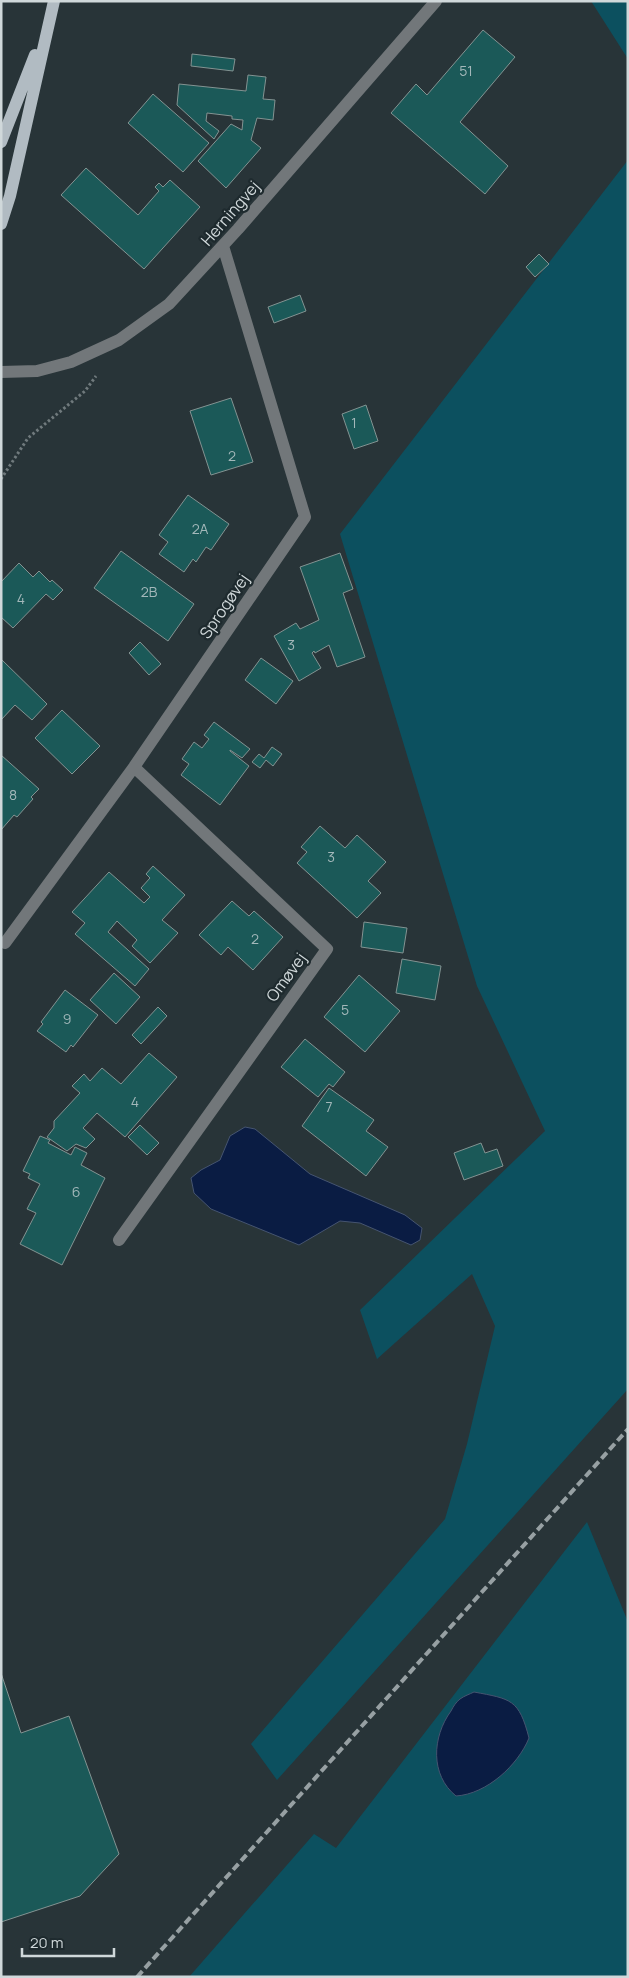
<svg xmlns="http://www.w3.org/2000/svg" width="629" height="1978" font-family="Manrope,sans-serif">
<rect width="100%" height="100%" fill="#283438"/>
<path fill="#0c505f" d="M591 1H628V59Z
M628 160V1389L277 1780 251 1744 445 1519 467 1444 495 1326 472 1274 377 1359 360 1310 545 1131 477 986 340 534Z
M587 1522 628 1622V1977H189L314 1834 336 1848Z"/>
<path fill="#0a1c43" stroke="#455470" d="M245 1127 255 1129 310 1174 405 1215 422 1228 420 1240 411 1245 360 1223 340 1221 299 1245 211 1209 194 1193 191 1178 201 1170 220 1160 230 1136Z
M474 1692C511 1699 519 1699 529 1738 518 1765 487 1794 456 1796 430 1775 432 1737 451 1711 453 1707 456 1702 460 1699 464 1696 470 1694 474 1692Z"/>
<path fill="#1b5958" stroke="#839392" d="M483 30 515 57 460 122 508 166 485 194 391 113 416 84 427 95Z
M192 54 235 59 233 71 191 66Z
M248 75 266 77 263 99 275 100 273 120 257 118 251 140 261 148 226 188 198 161 231 124 242 130 243 120 232 119V116L207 113 206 121 219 131 214 139 177 105 179 84 246 91Z
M153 94 209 143 183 172 128 123Z
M86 168 138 215 159 191 155 187 159 183 163 187 170 180 200 207 144 269 61 195Z
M539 254 549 264 535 277 526 267Z
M300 295 306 311 274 323 268 307Z
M231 398 253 462 211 475 190 411Z
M366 405 378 441 354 449 342 414Z
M188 495 229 524 211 550 206 547 196 562 193 559 184 572 159 554 168 542 159 535Z
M121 551 194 604 168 641 94 588Z
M340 553 353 589 343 593 365 657 337 667 329 645 315 653 314 651 312 653 321 668 299 681 274 636 296 623 300 629 319 620 300 567Z
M19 563 33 577 39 571 50 582 52 580 63 590 53 600 46 594 13 628 1 617V582Z
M140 642 161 664 149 675 129 653Z
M261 658 293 681 276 704 245 680Z
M1 659 47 704 32 720 15 705 1 720Z
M62 710 100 746 72 774 35 738Z
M214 722 250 749 242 758 230 750V751L249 766 220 805 181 775 189 764 182 759 194 742 202 748 209 739 204 735Z
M272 747 282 754 273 766 266 760 260 768 252 762 259 754 264 758Z
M1 755 39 789 31 797 33 799 17 817 14 815 1 830Z
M320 826 345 848 357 835 386 862 368 881 381 893 357 918 297 863 307 852 301 847Z
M153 866 185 895 162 920 178 933 150 963 132 946 137 940 117 921 108 932 149 969 135 986 75 934 85 923 72 912 109 872 144 903 150 897 141 888 150 878 146 874Z
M232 901 249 916 254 911 283 937 253 970 228 947 221 955 199 935Z
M364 922 407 928 403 953 361 947Z
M402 959 441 966 435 1000 396 993Z
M114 973 140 997 116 1024 90 1000Z
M359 975 400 1011 365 1052 324 1017Z
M65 990 98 1015 73 1047 71 1045 66 1052 37 1031 43 1024 41 1022Z
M158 1007 167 1016 141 1044 132 1035Z
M305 1039 345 1072 333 1087 329 1084 318 1097 281 1067Z
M149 1053 177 1077 125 1137 97 1113 83 1128 95 1139 86 1148 76 1144 67 1151 47 1137 54 1128V1121L80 1093 72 1086 84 1074 90 1081 102 1068 121 1084Z
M329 1088 374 1120 366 1131 388 1147 366 1176 302 1126Z
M140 1125 159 1143 147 1155 128 1137Z
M40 1136 50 1140 48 1143 71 1155 75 1147 87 1153 81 1165 105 1178 62 1265 20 1244 36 1213 27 1209 40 1184 28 1178 30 1174 23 1171Z
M481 1143 485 1153 497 1149 503 1166 464 1180 454 1153Z
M1 1673 21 1733 69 1716 119 1854 80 1896 1 1922Z"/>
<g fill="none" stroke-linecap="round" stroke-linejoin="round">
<path stroke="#707a7d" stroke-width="3" stroke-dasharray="2.5 2.5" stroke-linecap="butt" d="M1 479 28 438 85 391 96 376"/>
<path stroke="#72777a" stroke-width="12" d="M1 372 37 371 71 362 119 340 169 304 238 229 436 1
M5 943 134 767 305 517 223 246
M119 1240 327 949 134 767"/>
<path stroke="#b1bbc2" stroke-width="12" d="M1 142 35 55
M1 224 10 196 54 1"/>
<path stroke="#97a0a3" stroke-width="4" stroke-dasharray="8 4" stroke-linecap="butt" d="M137 1977 628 1429"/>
</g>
<g text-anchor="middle" stroke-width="4.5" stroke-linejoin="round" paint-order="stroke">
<g font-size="14" fill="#a3b8ba">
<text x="466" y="76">51</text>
<text x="354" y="428">1</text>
<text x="232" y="461">2</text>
<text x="200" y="534">2A</text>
<text x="149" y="597">2B</text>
<text x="21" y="604">4</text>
<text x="291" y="650">3</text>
<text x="13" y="800">8</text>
<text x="331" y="862">3</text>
<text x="255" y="944">2</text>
<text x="345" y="1015">5</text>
<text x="67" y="1024">9</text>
<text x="135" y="1107">4</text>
<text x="329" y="1112">7</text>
<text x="76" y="1197">6</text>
</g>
<g font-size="16" fill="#d0d8da" stroke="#1e2a2e">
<text transform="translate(230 213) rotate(-49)" y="6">Herningvej</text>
<text transform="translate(224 606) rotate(-56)" y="6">Sprogøvej</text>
<text transform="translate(286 977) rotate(-54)" y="6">Omøvej</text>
</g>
</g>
<rect width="629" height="1978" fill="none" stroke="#d0d8da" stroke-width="5"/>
<path d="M22 1948v8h92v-8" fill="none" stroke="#d0d8da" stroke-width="2.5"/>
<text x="30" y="1948" font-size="15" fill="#d0d8da" stroke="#1e2a2e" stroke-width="4" paint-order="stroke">20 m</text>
</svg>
